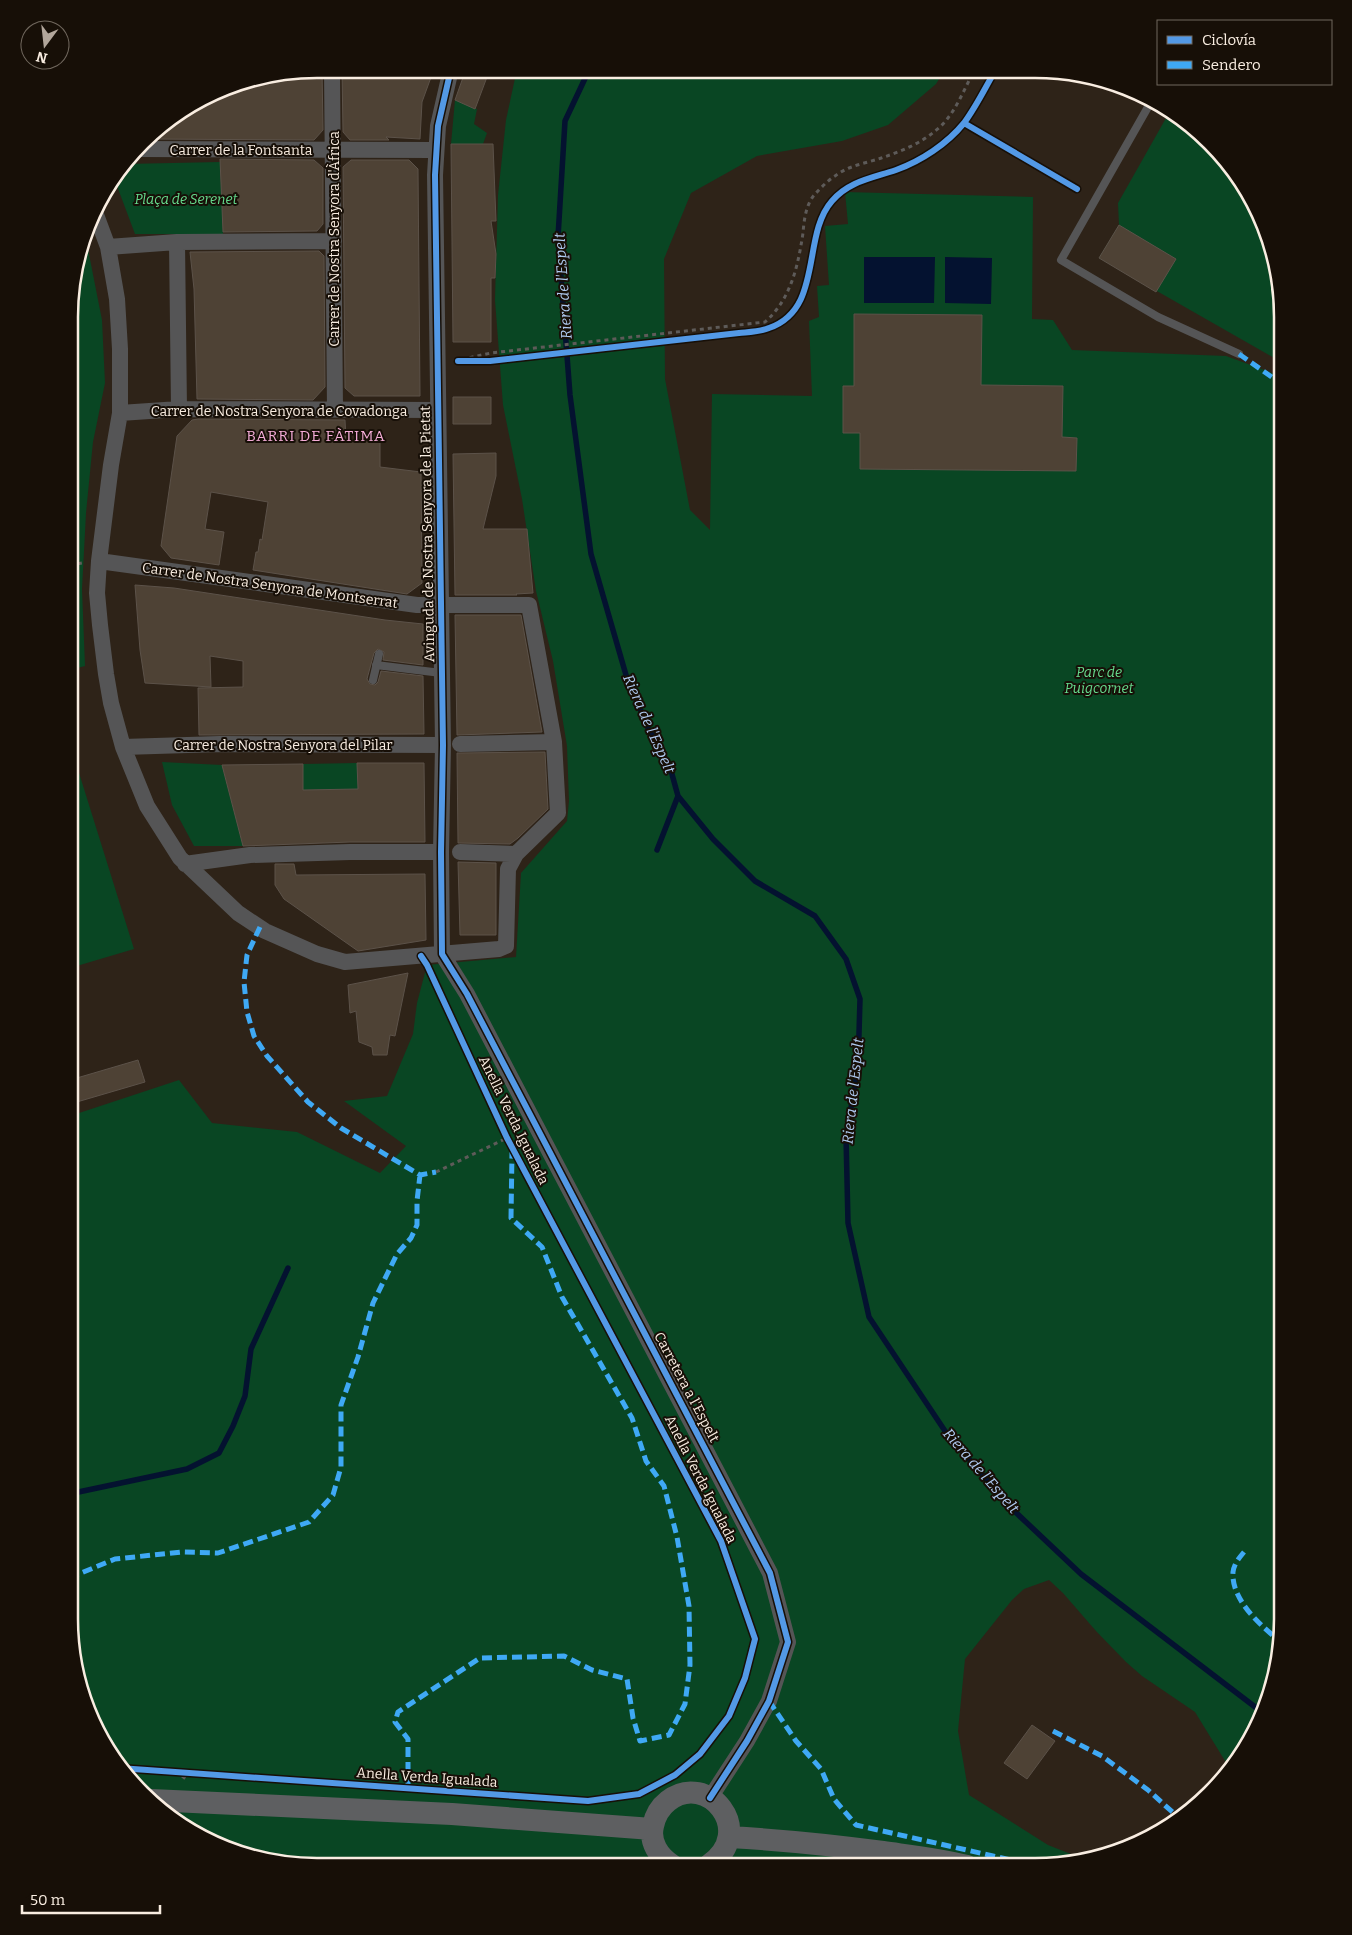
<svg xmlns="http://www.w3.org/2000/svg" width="1352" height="1935" font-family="Bitter,serif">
<rect width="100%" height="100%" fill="#2e2318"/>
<path fill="#094623" d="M517 69 944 71 936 84 888 125 842 141 757 156 691 193 664 259 665 379 690 510 710 530 712 394 812 396 809 321 819 317 817 286 829 285 825 226 848 224 845 192 1033 197 1032 319 1053 320 1072 350 1226 356 1270 372 1283 379V1635L1270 1698 1241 1756 1230 1769 1195 1712 1142 1676 1126 1662 1096 1631 1063 1593 1049 1580 1024 1589 1012 1600 965 1659 958 1731 969 1795 1048 1845 1086 1860 1035 1866 285 1864 222 1847 166 1815 120 1769 94 1728 74 1667 69 1618 70 1116 179 1080 212 1123 297 1132 380 1173 406 1146 344 1101 387 1096 413 1034 417 1003 427 965 516 957 521 873 567 821 569 801 567 746 553 661 536 591 522 499 503 405 495 300 498 195 506 120Z
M455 100 477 109 474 124 487 133 483 144H451Z
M1170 111C1219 139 1261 198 1275 253 1277 261 1277 271 1278 279 1282 308 1283 335 1283 363L1099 258 1119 225 1118 203Z
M220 162 223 234H135L114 178 125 164Z
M86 239 102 320 105 383 93 442 86 513 82 589 85 666 70 670 71 284Z
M70 744 134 949 70 968Z
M162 762 222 765 243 846H194L172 805Z
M357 763 358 789 303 790V764Z"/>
<path fill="#041230" d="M864 257H935L934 303H864Z
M945 257 992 258 991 304 945 303Z"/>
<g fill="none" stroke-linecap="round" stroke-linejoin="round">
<path stroke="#041230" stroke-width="5.5" d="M589 70 565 121 558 237 570 395 591 554 626 675 648 728 670 767 678 796 713 839 755 881 815 916 846 959 860 999 858 1068 846 1136 848 1223 869 1317 945 1431 1009 1506 1081 1574 1263 1713
M657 850 678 796
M69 1494 187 1469 219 1453 233 1426 245 1396 251 1349 288 1268"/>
</g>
<path fill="#4e4235" stroke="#5c5249" d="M317 69H322L323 130 314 140 146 139 154 130 237 82Z
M342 69H434L422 102 420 139 386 137 389 140H350L343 132Z
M466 69H490L475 109 455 100Z
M451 144H493L496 221H491L496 254 495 278H491V342H453Z
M220 159 314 160 323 168V224L317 231 223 232Z
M351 160H409L418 169 420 396H354L345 388 343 167Z
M1119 225 1176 259 1156 292 1099 258Z
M319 251 324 256 325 387 313 400 197 399 194 289 190 252Z
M854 314 982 315 981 385 1063 386 1062 437 1077 438 1076 471 860 469V433H843V386H854Z
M453 397H491V424H453Z
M198 419 345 420 346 440H380V467L421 472 422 583 407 594 253 570 256 552H258L260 539 262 540 268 502 211 492 205 529 224 532 219 565 171 558 161 546 177 436 192 420Z
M496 453V476L483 529H527L533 593 516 594 517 595H455L453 454Z
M135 585 174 588 385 620 423 624V665L383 660 384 652 378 649 374 653 367 679 370 684 375 685 378 682 381 671 423 676 424 734 199 735 198 688 243 687V661L210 656 211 687 145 683 140 650Z
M455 615H521L542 732 457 735Z
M545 752 548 809 518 838 510 844 458 843 457 753Z
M357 763H424L425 842H350L243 846 222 765 303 764V790L358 789Z
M458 862 496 863V935H460Z
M275 864H294L296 875 425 874 426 940 358 951 284 899 275 885Z
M408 973 395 1036 390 1035 387 1055H373L372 1047 359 1042 356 1011 350 1013 348 985Z
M138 1060 145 1082 70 1104V1080Z
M1032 1725 1055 1741 1027 1779 1004 1763Z"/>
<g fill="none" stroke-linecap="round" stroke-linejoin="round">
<path stroke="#5e5b59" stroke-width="3" stroke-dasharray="4 4" stroke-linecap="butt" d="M454 361 491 353 765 322C791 299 798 266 803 233 804 220 806 204 815 194 821 188 828 180 835 176 849 165 868 163 884 157 902 151 921 143 935 131 954 117 963 91 974 71
M70 565 82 563
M436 1172 507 1138
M176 1771 188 1781"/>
<path stroke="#555556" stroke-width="8" d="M1152 100 1061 260 1158 317 1239 354
M376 665 441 673
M373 680 379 654"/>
<path stroke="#555556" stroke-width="16" d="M332 69 335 409
M451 69 438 126 435 175 443 745 441 852 442 954 467 994 770 1573 788 1642 769 1701 747 1741 710 1798
M138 149 435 150
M95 212 108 247 117 299 120 349V413L111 465 99 561 97 593 100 625 106 674 111 703 123 747 147 806 180 858 238 913 265 931 317 954 345 962 499 949 506 946 508 869 516 854 558 813 554 742 529 605H417L99 561
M177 242 179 409
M108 247 177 242 334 241
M120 413 179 409 438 410
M460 744 554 742
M123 747 220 744 443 745
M460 852 516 854
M185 864 250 855 350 852H441"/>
<path stroke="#5e5f61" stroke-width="22" d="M151 1800 452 1814 652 1829
M729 1837C781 1840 832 1845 883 1852 911 1856 939 1859 967 1866
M672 1865C659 1857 649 1842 653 1826 655 1816 659 1808 668 1801 707 1770 758 1831 709 1865"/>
<path stroke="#3fa9f5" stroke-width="5" stroke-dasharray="10 5" stroke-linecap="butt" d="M1239 354 1283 385
M260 927 247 955 244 982 247 1012 254 1036 267 1056 308 1102 341 1128 420 1175 436 1172
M1244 1552C1239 1558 1234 1564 1233 1572 1231 1600 1261 1626 1281 1642
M69 1578 115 1559 182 1552 218 1553 309 1522 333 1495 341 1467V1405L358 1357 373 1303 397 1254 411 1238 417 1225V1201L420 1175
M769 1701 796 1741 821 1769 834 1799 856 1825 1011 1860 1028 1866
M1053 1731 1102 1756 1148 1790 1179 1818
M408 1787V1739L395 1722 398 1712 480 1658 564 1656 592 1670 627 1679 633 1718 640 1741 669 1735 685 1704 690 1665 689 1606 677 1537 664 1486 646 1461 632 1418 562 1297 542 1247 511 1218 512 1152"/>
<defs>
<path id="cycleway" d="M451 69 438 126 435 175 443 745 441 852 442 954 467 994 770 1573 788 1642 769 1701 747 1741 710 1798
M964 123 1077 189
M458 361H490L739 333C749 332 760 332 769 328 824 309 801 236 832 201 849 181 873 178 896 170 921 161 947 144 964 123 976 107 985 88 995 71
M119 1768 588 1801 639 1794 675 1775 700 1754 729 1716 745 1678 755 1639 721 1541 507 1138 427 965 421 956"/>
</defs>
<use href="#cycleway" stroke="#170f07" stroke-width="9"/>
<use href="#cycleway" stroke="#5399e6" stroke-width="6"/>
</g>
<g text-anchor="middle" stroke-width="4" stroke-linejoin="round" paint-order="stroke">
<g font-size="14" fill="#f9ede1" stroke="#170f07">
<text x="241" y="155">Carrer de la Fontsanta</text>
<text transform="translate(334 239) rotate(-90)" y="5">Carrer de Nostra Senyora d'Àfrica</text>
<text x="279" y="416">Carrer de Nostra Senyora de Covadonga</text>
<text transform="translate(427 534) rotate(-91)" y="5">Avinguda de Nostra Senyora de la Pietat</text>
<text transform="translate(270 585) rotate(8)" y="5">Carrer de Nostra Senyora de Montserrat</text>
<text x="283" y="750">Carrer de Nostra Senyora del Pilar</text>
<text transform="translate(514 1120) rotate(64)" y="5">Anella Verda Igualada</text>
<text transform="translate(687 1387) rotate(62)" y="5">Carretera a l'Espelt</text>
<text transform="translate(701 1479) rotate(63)" y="5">Anella Verda Igualada</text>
<text transform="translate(427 1777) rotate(4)" y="5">Anella Verda Igualada</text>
</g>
<g font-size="14" font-style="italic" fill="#66db8d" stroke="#170f07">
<text x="186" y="204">Plaça de Serenet</text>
<text x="1099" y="677">Parc de<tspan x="1099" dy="16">Puigcornet</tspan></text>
</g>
<g font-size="15" font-style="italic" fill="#afcaf0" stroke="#170f07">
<text transform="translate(563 286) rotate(-94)" y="5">Riera de l'Espelt</text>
<text transform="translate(649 724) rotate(66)" y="5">Riera de l'Espelt</text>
<text transform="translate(853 1091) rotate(-84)" y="5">Riera de l'Espelt</text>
<text transform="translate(981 1471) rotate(49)" y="5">Riera de l'Espelt</text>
</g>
<g font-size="15" letter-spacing="1" fill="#f5add8" stroke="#170f07">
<text x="316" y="441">BARRI DE FÀTIMA</text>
</g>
</g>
<path d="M0 0H1352V1935H0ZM317 78H1035A239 239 0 0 1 1274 317V1619A239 239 0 0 1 1035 1858H317A239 239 0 0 1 78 1619V317A239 239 0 0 1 317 78Z" fill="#170f07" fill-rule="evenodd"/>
<path fill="none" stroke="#f9ede1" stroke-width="2.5" d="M317 78H1035A239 239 0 0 1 1274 317V1619A239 239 0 0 1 1035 1858H317A239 239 0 0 1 78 1619V317A239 239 0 0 1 317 78Z"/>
<rect x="1157" y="20" width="175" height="65" fill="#170f07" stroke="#71685e"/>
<rect x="1167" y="36" width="25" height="8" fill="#5399e6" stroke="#71685e"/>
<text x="1202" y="45" font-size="15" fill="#f9ede1">Ciclovía</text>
<rect x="1167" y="61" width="25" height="8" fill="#3fa9f5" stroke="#71685e"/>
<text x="1202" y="70" font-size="15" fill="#f9ede1">Sendero</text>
<g transform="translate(45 45) rotate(195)"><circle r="24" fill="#170f07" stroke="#71685e"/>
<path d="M0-4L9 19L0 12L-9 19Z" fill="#b2a69b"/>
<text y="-8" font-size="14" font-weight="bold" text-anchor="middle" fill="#f9ede1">N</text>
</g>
<path d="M22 1905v8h138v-8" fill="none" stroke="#f9ede1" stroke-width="2.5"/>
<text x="30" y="1905" font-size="15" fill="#f9ede1" stroke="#170f07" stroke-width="4" paint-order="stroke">50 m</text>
</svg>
